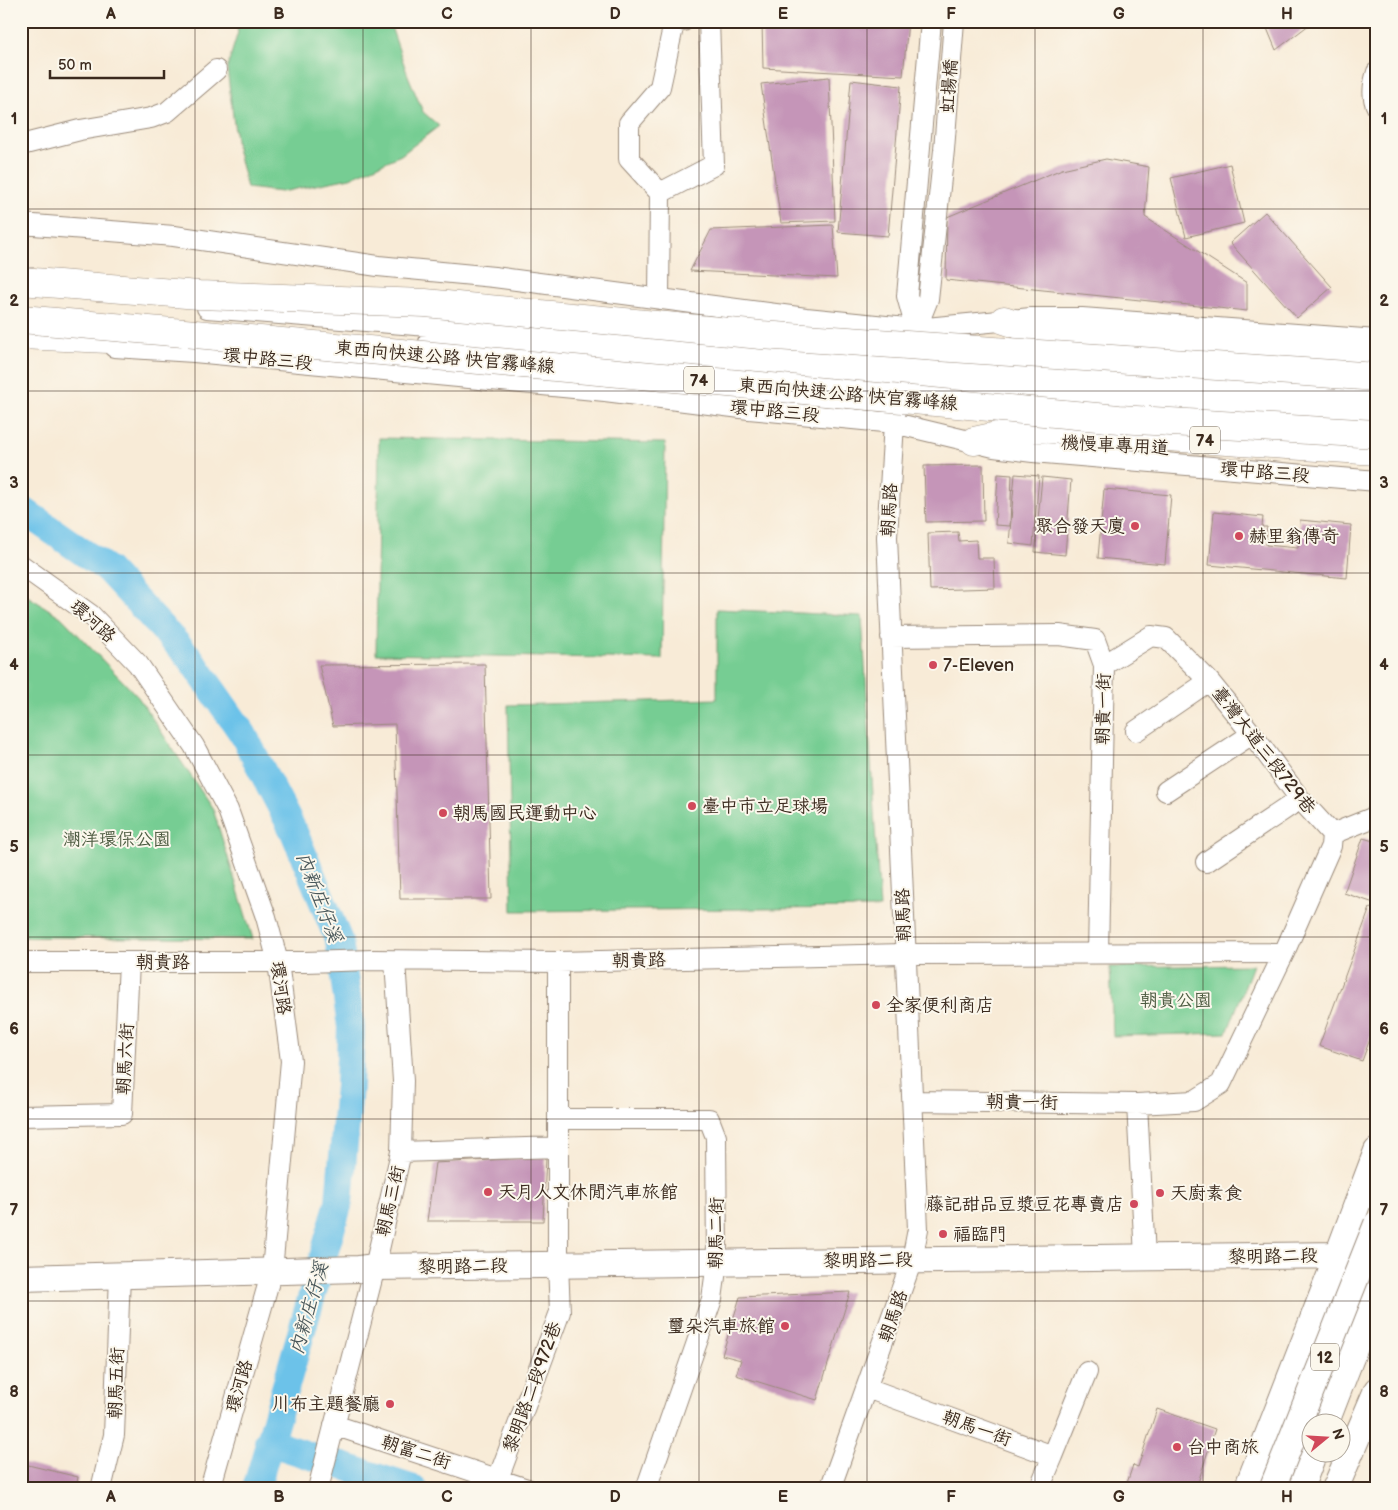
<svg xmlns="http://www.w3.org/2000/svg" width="1398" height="1510" font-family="'Balsamiq Sans','LXGW WenKai TC',sans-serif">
<rect width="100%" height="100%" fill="#fbf7ec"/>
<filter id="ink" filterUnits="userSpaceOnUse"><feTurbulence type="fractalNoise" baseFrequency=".02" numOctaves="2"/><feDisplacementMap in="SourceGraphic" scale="10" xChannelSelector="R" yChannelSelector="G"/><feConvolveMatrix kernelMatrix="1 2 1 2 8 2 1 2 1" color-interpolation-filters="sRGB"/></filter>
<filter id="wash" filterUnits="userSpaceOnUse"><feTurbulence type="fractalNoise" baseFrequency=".0096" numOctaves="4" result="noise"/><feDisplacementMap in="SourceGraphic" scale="20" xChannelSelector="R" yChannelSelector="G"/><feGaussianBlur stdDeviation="1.12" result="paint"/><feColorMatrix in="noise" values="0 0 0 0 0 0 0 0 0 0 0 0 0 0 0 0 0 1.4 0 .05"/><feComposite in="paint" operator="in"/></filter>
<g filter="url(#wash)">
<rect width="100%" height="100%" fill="#f8ebd7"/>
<path fill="#76cd93" stroke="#587c58" d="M235 21H389L407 73 423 112 439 126 401 155 350 178 281 192 247 188 237 148 227 68 238 32Z
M379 438 665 443 662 659 376 654Z
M21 592 61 617 138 697 213 809 253 939 21 937Z
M717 609 862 616 880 908 512 911 508 705 717 699Z
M1253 965 1227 1033 1113 1036 1110 967Z"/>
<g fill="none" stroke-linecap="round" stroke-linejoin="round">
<path stroke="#6cc2e9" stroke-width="28" d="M21 509 107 569 190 658 243 734 294 832 339 941 351 1027 349 1086 339 1202 256 1489
M268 1442 414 1489"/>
</g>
<g id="blocks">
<path fill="#c595b8" d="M762 21H908L903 76 763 68Z
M1264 21H1314L1276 50Z
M829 77 835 221 781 223 761 84Z
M851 80 901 86 888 236 838 232Z
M1106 159 1149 167 1145 217 1247 283V311L946 280 947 217 1062 169Z
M1230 164 1244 223 1186 237 1171 178Z
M1265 212 1332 287 1297 318 1230 243Z
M833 225 837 278 690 271 711 230Z
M983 465 984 521 926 522 924 466Z
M998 474 1012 475 1010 526 995 525Z
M1015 474 1039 476 1033 546 1009 543Z
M1042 477 1071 480 1065 555 1035 552Z
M1104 489 1171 495 1165 564 1098 558Z
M1214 512 1263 517 1262 527H1267L1266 545 1298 548 1300 520 1351 525 1347 578 1209 565Z
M958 532 959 541 976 540 977 558H994L995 588 930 590 928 533Z
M485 664 491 899H400L395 724 333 726 319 665Z
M1363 838 1377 842V904L1344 893Z
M1370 908 1377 911V1020L1362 1061 1319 1046Z
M546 1157 543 1221H427L435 1163Z
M850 1292 817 1400 736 1375 741 1360 722 1355 740 1297Z
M1157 1409 1215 1429 1196 1489H1168L1158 1485 1157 1489H1125L1133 1465 1138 1467Z
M24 1464 78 1477 76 1489H21V1477Z"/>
</g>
</g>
<g filter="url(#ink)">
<use href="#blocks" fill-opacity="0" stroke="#9a8a7a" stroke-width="1"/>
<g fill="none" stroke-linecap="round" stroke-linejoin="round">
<defs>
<path id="minor" d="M1377 72C1373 84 1371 96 1377 107
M21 145 80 130 151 118 167 112 216 70
M660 193 714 165 709 21
M21 224 174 236 378 266 494 277 806 318 916 329 1031 318H1082L1377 340
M659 299 660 193 629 159V123L660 87 674 23 683 21
M207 308 906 365 1377 396
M916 329 907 296 931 21
M429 342 900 383 1377 414
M114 347 194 352 605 391 749 409 894 423 994 447 1033 452 1377 481
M21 565 91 615 138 664 194 746 228 810 266 917 278 962 291 1061 272 1271 210 1489
M891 637 1059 635 1095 640 1104 665 1098 953
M1104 665 1151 636 1166 638 1209 681 1252 734 1300 799 1332 834
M1136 731 1209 681
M1166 791 1252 734
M1332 834 1377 816
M1206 862 1300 799
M21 962H304L373 960 558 962 904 954 1284 953
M913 1101 1137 1104 1194 1101 1221 1084 1284 953 1331 846 1332 834
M1137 1104 1145 1257
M21 1116 122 1114 129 962
M558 1119H709L716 1137 717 1262 712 1299 646 1489
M401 1152 558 1147
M867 1388 1053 1456 1039 1489
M334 1425 527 1489
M1053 1456 1087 1372
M498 1479 560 1312 558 1264V962
M101 1489 114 1435 120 1275
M318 1489 375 1267 401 1152 403 1081 395 961
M830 1489 912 1260 918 1229 887 537 894 423 900 383 916 329 928 299 944 150 954 21"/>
<path id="major" d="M21 1278 359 1269 375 1267 1338 1255 1377 1257
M1326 1422 1377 1290
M1247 1489 1338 1255 1377 1151
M1300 1489 1314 1452
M1335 1489 1377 1390"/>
<path id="highway" d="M1004 320 1063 339 1377 359
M21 335 130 340
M974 441 1034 428 1377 451"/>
</defs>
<use href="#minor" stroke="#9a8a7a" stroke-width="22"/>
<use href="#major" stroke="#9a8a7a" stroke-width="28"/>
<use href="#highway" stroke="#9a8a7a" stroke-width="29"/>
<use href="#minor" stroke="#fff" stroke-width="20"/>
<use href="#major" stroke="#fff" stroke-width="26"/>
<use href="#highway" stroke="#fff" stroke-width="28"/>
<defs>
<path id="major-bridge" d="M1272 1489 1377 1224"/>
<path id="highway-bridge" d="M21 281 199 295 425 303 761 335 1377 377
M21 319 184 333 1119 419 1377 434"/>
</defs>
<use href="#major-bridge" stroke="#9a8a7a" stroke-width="28" stroke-linecap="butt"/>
<use href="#highway-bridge" stroke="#9a8a7a" stroke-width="29" stroke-linecap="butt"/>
<use href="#major-bridge" stroke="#fff" stroke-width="26"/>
<use href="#highway-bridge" stroke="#fff" stroke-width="28"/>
</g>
</g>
<path fill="none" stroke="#3b2a1e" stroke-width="1" stroke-opacity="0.55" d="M195 21V1489M363 21V1489M531 21V1489M699 21V1489M867 21V1489M1035 21V1489M1203 21V1489M21 209H1377M21 391H1377M21 573H1377M21 755H1377M21 937H1377M21 1119H1377M21 1301H1377"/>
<g fill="#d1495b" stroke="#fbf7ec" stroke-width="2">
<circle cx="1135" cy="526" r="5"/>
<circle cx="1239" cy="536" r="5"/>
<circle cx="933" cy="665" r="5"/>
<circle cx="692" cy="806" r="5"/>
<circle cx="443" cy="813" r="5"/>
<circle cx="876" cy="1005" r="5"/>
<circle cx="488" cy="1192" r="5"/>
<circle cx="1160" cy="1193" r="5"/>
<circle cx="1134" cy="1204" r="5"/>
<circle cx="943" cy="1234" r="5"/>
<circle cx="785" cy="1326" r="5"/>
<circle cx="390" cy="1404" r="5"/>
<circle cx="1177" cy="1447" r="5"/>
</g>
<g text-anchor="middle" stroke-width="4" stroke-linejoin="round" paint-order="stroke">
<g fill="#fbf7ec" stroke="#75685c" stroke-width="1">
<rect x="684" y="366.5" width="30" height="27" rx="4"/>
<rect x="1190" y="426.5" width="30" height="27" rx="4"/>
<rect x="1311" y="1343.5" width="28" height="27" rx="4"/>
</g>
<g font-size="16" font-weight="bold" fill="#3b2a1e">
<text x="699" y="386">74</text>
<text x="1205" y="446">74</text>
<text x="1325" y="1363">12</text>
</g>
<g font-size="18" fill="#3b2a1e" stroke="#fbf7ec">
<text transform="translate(949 86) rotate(-86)" y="6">虹揚橋</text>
<text transform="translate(445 357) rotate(5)" y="6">東西向快速公路 快官霧峰線</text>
<text transform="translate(268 359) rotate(6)" y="6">環中路三段</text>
<text transform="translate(848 394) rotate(5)" y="6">東西向快速公路 快官霧峰線</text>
<text transform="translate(775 411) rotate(6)" y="6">環中路三段</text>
<text transform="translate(1115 445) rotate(3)" y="6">機慢車專用道</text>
<text transform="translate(1265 472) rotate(5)" y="6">環中路三段</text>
<text transform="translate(889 510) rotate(-87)" y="6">朝馬路</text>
<text transform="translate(93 621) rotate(42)" y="6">環河路</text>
<text transform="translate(1103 709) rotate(-89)" y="6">朝貴一街</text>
<text transform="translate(1264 750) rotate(52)" y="6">臺灣大道三段729巷</text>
<text transform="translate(903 915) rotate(-92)" y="6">朝馬路</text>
<text transform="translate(639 960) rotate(-1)" y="6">朝貴路</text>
<text x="163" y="968">朝貴路</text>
<text transform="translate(281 988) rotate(82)" y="6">環河路</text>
<text transform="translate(125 1059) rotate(-87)" y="6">朝馬六街</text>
<text transform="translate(1022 1102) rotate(1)" y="6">朝貴一街</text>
<text transform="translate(390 1201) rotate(-77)" y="6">朝馬三街</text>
<text transform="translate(716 1233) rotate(-89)" y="6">朝馬二街</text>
<text transform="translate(1273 1256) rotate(-1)" y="6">黎明路二段</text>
<text transform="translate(868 1260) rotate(-1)" y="6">黎明路二段</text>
<text transform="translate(463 1266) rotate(-1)" y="6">黎明路二段</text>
<text transform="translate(893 1316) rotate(-71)" y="6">朝馬路</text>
<text transform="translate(116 1383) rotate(-88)" y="6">朝馬五街</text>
<text transform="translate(239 1386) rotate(-74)" y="6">環河路</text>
<text transform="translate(532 1387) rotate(-70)" y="6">黎明路二段972巷</text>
<text transform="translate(977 1428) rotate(20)" y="6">朝馬一街</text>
<text transform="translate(416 1452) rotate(18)" y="6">朝富二街</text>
</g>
<g font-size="18" fill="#3b2a1e" stroke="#fbf7ec" text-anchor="start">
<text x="1125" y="532" text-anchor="end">聚合發天廈</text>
<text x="1249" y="542">赫里翁傳奇</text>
<text x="943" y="671">7-Eleven</text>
<text x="702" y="812">臺中市立足球場</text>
<text x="453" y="819">朝馬國民運動中心</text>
<text x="886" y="1011">全家便利商店</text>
<text x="498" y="1198">天月人文休閒汽車旅館</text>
<text x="1170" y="1199">天廚素食</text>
<text x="1124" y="1210" text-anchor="end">藤記甜品豆漿豆花專賣店</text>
<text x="953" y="1240">福臨門</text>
<text x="775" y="1332" text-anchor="end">璽朵汽車旅館</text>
<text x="380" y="1410" text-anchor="end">川布主題餐廳</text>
<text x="1187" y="1453">台中商旅</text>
</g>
<g font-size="18" fill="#4d5b41" stroke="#fbf7ec">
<text x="117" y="845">潮洋環保公園</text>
<text x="1176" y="1006">朝貴公園</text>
</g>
<g font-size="19" font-style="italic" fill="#4a585b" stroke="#fbf7ec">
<text transform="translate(320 897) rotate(69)" y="7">內新庄仔溪</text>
<text transform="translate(308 1308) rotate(-74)" y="7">內新庄仔溪</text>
</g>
</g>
<rect width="1398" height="1510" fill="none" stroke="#fbf7ec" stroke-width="55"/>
<g transform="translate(1326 1438) rotate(72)"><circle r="24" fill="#fbf7ec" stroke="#aea59a"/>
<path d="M0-4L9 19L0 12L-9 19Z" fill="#d1495b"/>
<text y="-8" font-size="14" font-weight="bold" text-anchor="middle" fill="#3b2a1e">N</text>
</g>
<path d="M50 70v8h114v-8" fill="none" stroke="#3b2a1e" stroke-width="2.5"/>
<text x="58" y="70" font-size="15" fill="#3b2a1e" stroke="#fbf7ec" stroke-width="4" paint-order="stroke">50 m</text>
<rect x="28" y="28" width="1342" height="1454" fill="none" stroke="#3b2a1e" stroke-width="2"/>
<g font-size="16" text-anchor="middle" font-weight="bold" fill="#3b2a1e">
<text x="111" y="19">A</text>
<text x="279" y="19">B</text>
<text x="447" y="19">C</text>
<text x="615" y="19">D</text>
<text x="783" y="19">E</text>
<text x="951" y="19">F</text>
<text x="1119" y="19">G</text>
<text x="1287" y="19">H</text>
<text x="14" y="124">1</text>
<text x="1384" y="124">1</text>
<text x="14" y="306">2</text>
<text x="1384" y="306">2</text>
<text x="14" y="488">3</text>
<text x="1384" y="488">3</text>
<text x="14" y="670">4</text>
<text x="1384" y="670">4</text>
<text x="14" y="852">5</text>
<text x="1384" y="852">5</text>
<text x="14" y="1034">6</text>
<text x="1384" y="1034">6</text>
<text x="14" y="1215">7</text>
<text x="1384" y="1215">7</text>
<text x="14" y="1397">8</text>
<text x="1384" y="1397">8</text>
<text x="111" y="1502">A</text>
<text x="279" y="1502">B</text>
<text x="447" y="1502">C</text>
<text x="615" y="1502">D</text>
<text x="783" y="1502">E</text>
<text x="951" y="1502">F</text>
<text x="1119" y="1502">G</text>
<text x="1287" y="1502">H</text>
</g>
</svg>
